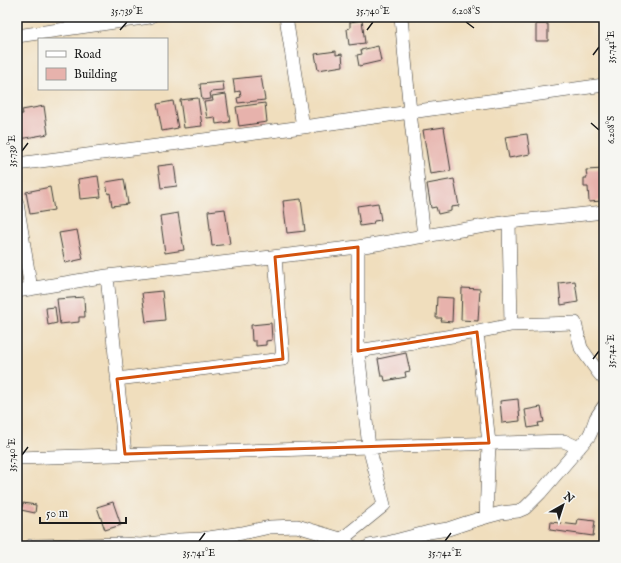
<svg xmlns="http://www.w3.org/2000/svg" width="621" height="563" font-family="'IM FELL English',serif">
<rect width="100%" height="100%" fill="#f6f6f2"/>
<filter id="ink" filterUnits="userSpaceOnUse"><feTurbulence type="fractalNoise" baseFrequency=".025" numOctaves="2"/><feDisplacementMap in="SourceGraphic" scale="8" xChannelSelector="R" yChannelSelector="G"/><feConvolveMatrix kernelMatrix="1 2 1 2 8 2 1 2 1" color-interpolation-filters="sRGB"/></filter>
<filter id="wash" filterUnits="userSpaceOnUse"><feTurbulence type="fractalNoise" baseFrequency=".012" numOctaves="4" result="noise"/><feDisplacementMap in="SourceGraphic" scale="16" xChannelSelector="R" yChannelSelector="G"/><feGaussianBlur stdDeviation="0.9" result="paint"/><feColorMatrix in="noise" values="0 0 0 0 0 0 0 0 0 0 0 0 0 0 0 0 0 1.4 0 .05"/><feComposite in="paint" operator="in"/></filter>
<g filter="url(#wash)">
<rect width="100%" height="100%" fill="#f0debd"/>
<g id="blocks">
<path fill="#e7b2ac" d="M310 17H328V18L311 20Z
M362 20 365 43 349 45 347 29 350 28V22Z
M536 24H548V41H536Z
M378 46 381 61 359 66 357 55 362 54 361 50Z
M336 51V55L342 54 343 66 318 70 315 54Z
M261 76 265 100 238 103 237 98 241 97 240 91 235 92 233 79Z
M223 82 224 91 210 92 211 99 202 100 200 84Z
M226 94 230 122 216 124 215 117 207 118 204 102 213 101 212 96Z
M198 98 202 126 184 128 180 100Z
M173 101 178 128 162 131 157 104Z
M265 103 267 122 239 126 236 107Z
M44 106 48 134 20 139 17 123V121H19L18 114H23L22 110Z
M444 127 451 171 430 174 423 130Z
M527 134 530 154 509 158 505 137Z
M174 164 177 186 161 188 158 166Z
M604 169V197H601L602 201 589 202 588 187H584V178H587L586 170Z
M98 176 101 197 80 199 78 179Z
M124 179 128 204 112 206 110 193 108 194 106 182Z
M454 179 459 206 451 207V211L438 214 436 207 431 208 427 184Z
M50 187 54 210 30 214 26 192Z
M301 199 305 231 287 233 283 201Z
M378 203 381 220 374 221 373 224 360 226 357 206Z
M225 209 230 244 212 246 208 211Z
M178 213 184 250 165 253 160 216Z
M77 230 83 259 65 263 59 233Z
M575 281 578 302 561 305 559 283Z
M462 288 480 289 478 321 461 320Z
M162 291 165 320 146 322 142 293Z
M84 297 85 317H79V322L60 324 57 299Z
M437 297 453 298 452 322 441 321 442 318H436Z
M55 307 57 323 48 325 46 308Z
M271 323 272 340 266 341V345L256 346V341H252L251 325Z
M406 353 410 371 405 372 406 377 385 381 384 376H381L378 359Z
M518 399 520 421 502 423 500 401Z
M541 407 544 422 538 423 539 426 528 428 525 410Z
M113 502 121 525 105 530 97 507Z
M23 503 36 505 35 513 21 510Z
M578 519 595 521 593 536 550 530 551 522 577 525Z"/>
</g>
</g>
<g filter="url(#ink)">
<use href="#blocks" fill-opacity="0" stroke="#3c3934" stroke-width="1"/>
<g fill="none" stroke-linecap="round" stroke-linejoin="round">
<defs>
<path id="street" d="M286 17 303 127
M401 17 410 112 424 236
M17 36 150 17
M17 164 303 127 604 85
M17 203 31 289
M107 276 125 454
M17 291 107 276 358 247 509 222 604 212
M511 325 575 323 581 348 598 372 604 379
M477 332 511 325 509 222
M358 351 477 332 489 443 486 517
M117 379 283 359 275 257
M17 458 564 441 579 448
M341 540 384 505 369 447 358 351V247
M31 546 123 544 141 545 179 540 202 539 242 533 270 527 297 526 337 538 351 546
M369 546 387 543 429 532 448 529 466 523 486 517 501 513 518 511 525 508 540 493 589 436 591 432 596 418 604 406"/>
</defs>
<use href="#street" stroke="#3c3934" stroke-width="14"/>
<use href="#street" stroke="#fff" stroke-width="13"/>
</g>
</g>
<path fill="none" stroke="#d4530e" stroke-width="3" stroke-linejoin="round" d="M358 247V351L477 332 489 443 125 454 117 379 283 359 275 257Z"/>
<path fill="none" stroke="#1c1c1c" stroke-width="1.5" d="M466 22 474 28M120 30 127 22M367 30 373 22M593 55 599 47M591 123 599 130M22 151 28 143M593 359 599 351M22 455 28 447M199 541 205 533M445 541 451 533"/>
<rect width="621" height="563" fill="none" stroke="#f6f6f2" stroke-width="44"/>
<rect x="38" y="38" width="130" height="52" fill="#f6f6f2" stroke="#9f9f9c"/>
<rect x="46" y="51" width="20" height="6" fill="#ffffff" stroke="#9f9f9c"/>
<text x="74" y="58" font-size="12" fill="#1c1c1c">Road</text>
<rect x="46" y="68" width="20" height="12" fill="#e7b2ac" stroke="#9f9f9c"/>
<text x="74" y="78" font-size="12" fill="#1c1c1c">Building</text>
<g transform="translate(563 505) rotate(39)" stroke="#f6f6f2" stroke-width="3" paint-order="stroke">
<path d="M0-3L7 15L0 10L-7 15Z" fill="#1c1c1c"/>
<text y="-6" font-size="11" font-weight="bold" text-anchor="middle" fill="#1c1c1c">N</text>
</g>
<path d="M40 517v6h86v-6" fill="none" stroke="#1c1c1c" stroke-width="2"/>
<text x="46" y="517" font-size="12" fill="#1c1c1c" stroke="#f6f6f2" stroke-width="3" paint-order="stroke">50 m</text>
<rect x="22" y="22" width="577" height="519" fill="none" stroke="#1c1c1c" stroke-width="1.5"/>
<g font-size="10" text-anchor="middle" fill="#1c1c1c">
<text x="127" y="14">35.739°E</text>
<text x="373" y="14">35.740°E</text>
<text x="466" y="14">6.208°S</text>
<text transform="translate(610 47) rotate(-90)" y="4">35.741°E</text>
<text transform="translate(610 130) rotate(-90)" y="4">6.208°S</text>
<text transform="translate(11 151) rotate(-90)" y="4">35.739°E</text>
<text transform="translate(610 351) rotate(-90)" y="4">35.742°E</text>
<text transform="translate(11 455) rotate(-90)" y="4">35.740°E</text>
<text x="199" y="556">35.741°E</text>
<text x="445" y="556">35.742°E</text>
</g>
</svg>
